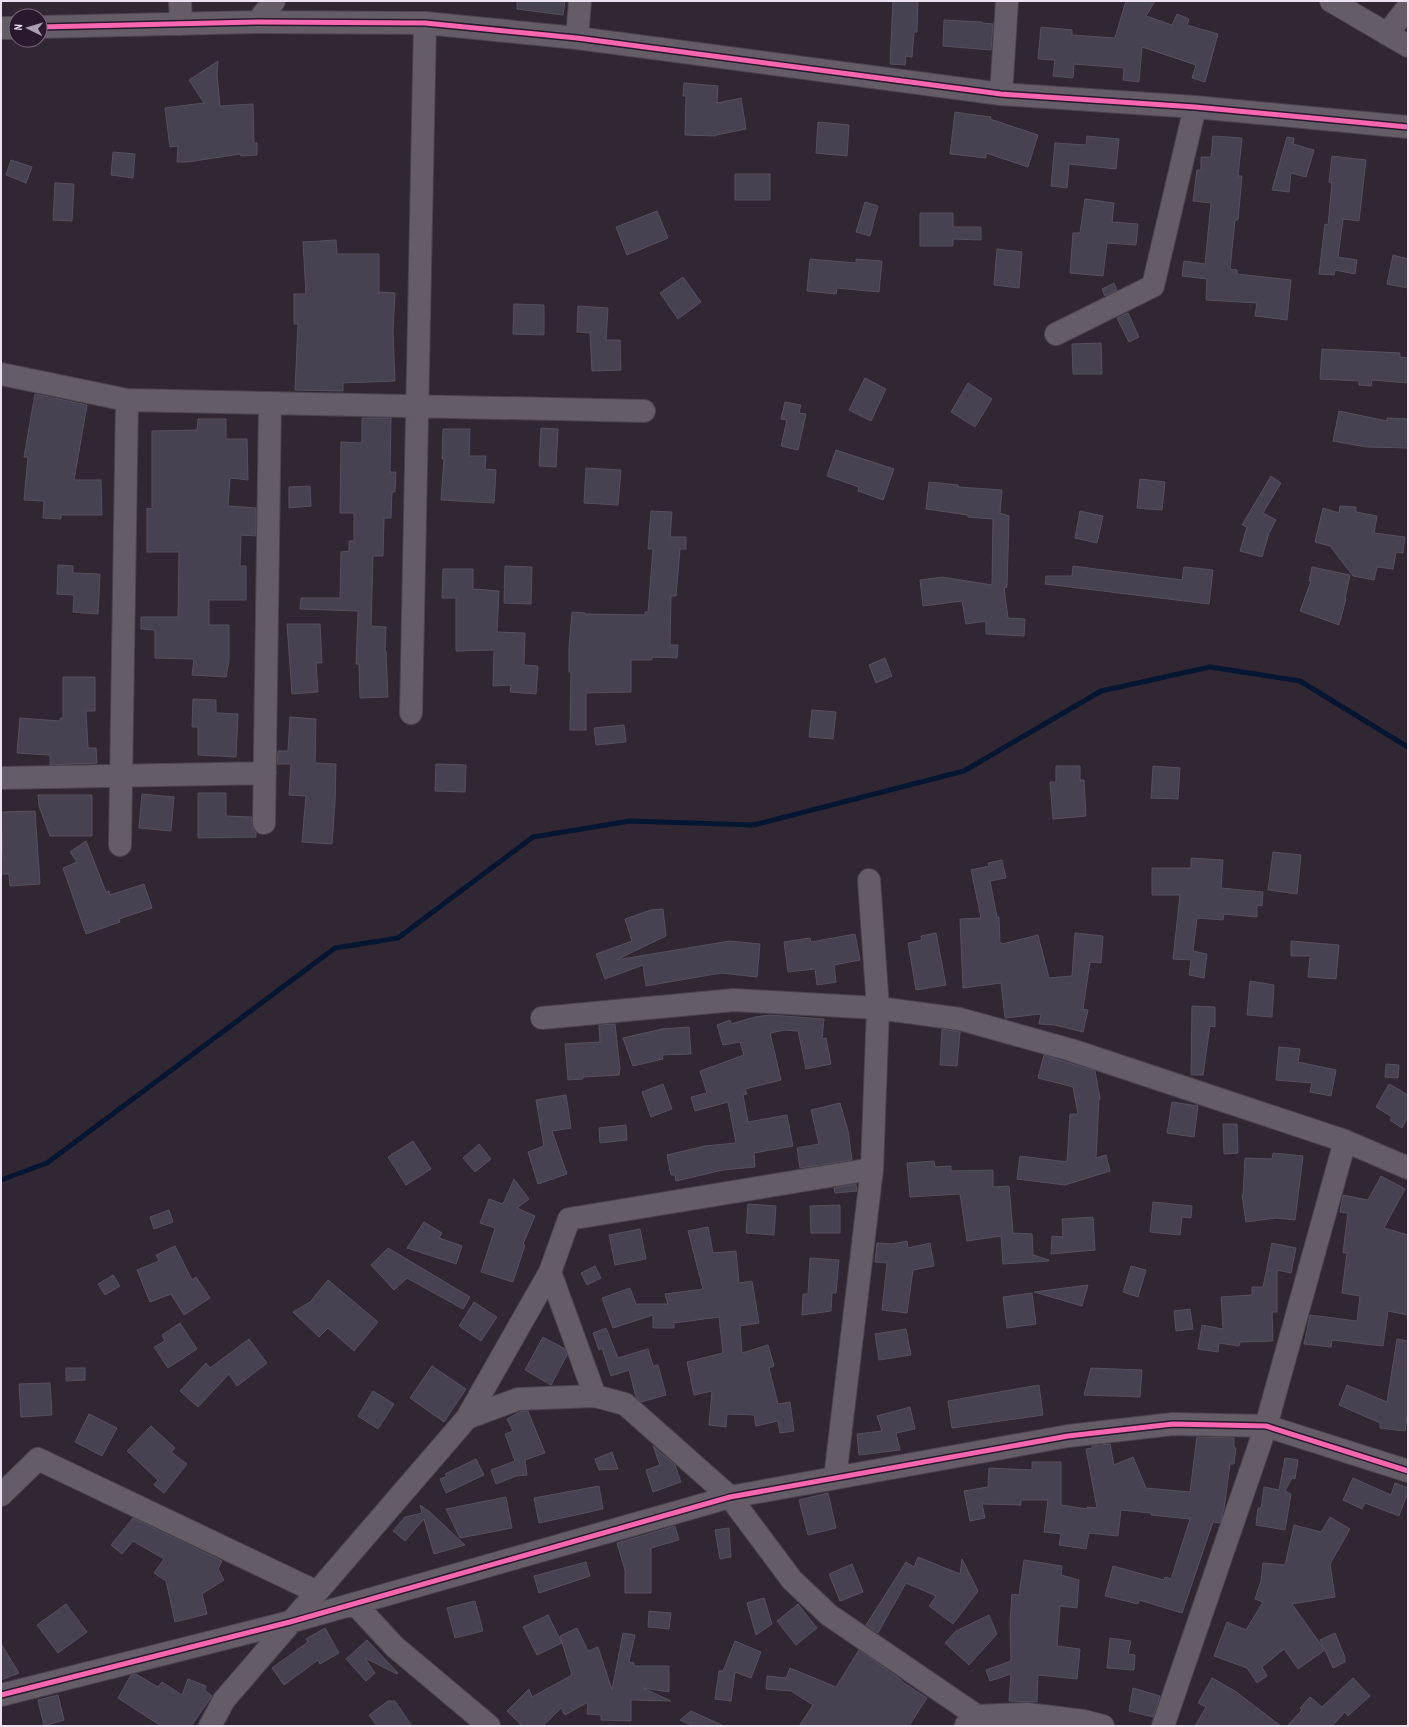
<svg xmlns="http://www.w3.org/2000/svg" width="1409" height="1727" font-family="'PT Sans Narrow',sans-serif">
<rect width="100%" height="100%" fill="#302733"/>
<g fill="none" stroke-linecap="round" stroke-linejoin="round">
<path stroke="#041632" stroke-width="5" d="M1 1180 47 1163 335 948 398 938 533 837 630 821 754 825 964 771 1101 691 1210 667 1300 681 1408 747"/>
</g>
<path fill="#474251" stroke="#55515c" d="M517 1H565L563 15 517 9Z
M893 1H918L917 32H914L912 57 906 56 905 65 890 64Z
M1126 1H1155L1146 16 1172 25 1177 14 1189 19 1187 25 1218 34 1205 82 1192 78 1196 65 1142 47 1139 82 1123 80 1124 68 1074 64 1073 78 1053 76 1055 60 1038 59 1041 27 1072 30V35L1115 38Z
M944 20 982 22V23L993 24 991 50 943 46Z
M218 61 217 75 220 106 253 104 254 143H257V155L241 156 240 154 188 162H177L178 146 170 147 165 108 204 103 189 80Z
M684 83 718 86 717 103 741 98 746 129 716 135V136L685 135 686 96H683Z
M955 112 991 117 990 119 1038 135 1028 167 986 153V158L950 154Z
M818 122 849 125 847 156 816 153Z
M1087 136 1119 139 1116 169 1069 164 1067 188 1051 186 1055 143 1086 145Z
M1213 136 1242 138 1238 176H1242L1238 220H1235L1230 269 1237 270V274L1291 280 1287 320 1255 316 1257 303 1206 300 1207 279 1182 276 1184 261 1205 264 1211 203 1193 201 1197 170H1201V157H1211Z
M1287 137 1294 138 1293 144 1314 150 1306 177 1291 173 1289 192 1272 190Z
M113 152 135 154 133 178 111 175Z
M1332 156 1366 160 1359 221 1343 219 1338 257 1357 260 1355 274 1335 270 1334 275 1319 274 1325 224 1328 225 1332 183 1329 182Z
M11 160 32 167 26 183 6 175Z
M735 174H770V200H735Z
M55 183 74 184 72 221 53 220Z
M1085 199 1114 203 1112 222 1138 224 1136 245 1107 243 1103 276 1070 273 1073 233H1080Z
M865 202 878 206 870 236 856 232Z
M657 211 668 238 627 255 616 227Z
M920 213H953V227H981V240L953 239V246H920Z
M336 240 337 254H379V292L395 293 393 330 395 381 343 383V391L295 390 298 324H294V294H306L303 242Z
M997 249 1022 252 1019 288 994 285Z
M1393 255 1408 259V288L1387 284Z
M810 259 856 263V259L882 261 879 292 837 288 836 294 807 291Z
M683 277 701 302 678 319 660 293Z
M1114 283 1117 290 1105 296 1102 289Z
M514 304 544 305V335L513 334Z
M578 306 608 308 606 340H620L621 370 592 371 590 333 577 332Z
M1128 313 1139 337 1129 342 1117 318Z
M1101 343 1102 374H1073L1072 344Z
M1322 349 1400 353V357L1408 358V383L1372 380 1371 386 1359 385V381L1320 379Z
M865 378 886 389 871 421 849 410Z
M968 383 992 399 975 427 951 412Z
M35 394 87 405 74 480H101L102 515H61V519L43 518 44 501 24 500 28 457H24Z
M785 402 801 405 799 413 806 414 798 450 781 446 787 420 781 419Z
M1339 411 1387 421V418L1408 419V448L1366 447 1333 441Z
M362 418H391L390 472H396L395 492H392L391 518H384L383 556H373L371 626 386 627 385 651H386L388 697 360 698 359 664H356L358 611 300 609 301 598H340L341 552 349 551V541H354V513H340L341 442 362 443Z
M198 419H226V439H247L248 480 230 478 228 506 256 508V536L241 535 240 566H246V600H209V625H229V661L226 677 192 675 194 659 155 658V630L141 629V617H178L179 552H147V508L152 509V431L197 430Z
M541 428 558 429 556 467 539 466Z
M443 429H470L469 456H486L485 469 496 470 494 503 441 500 444 459H442Z
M836 450 894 469 883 500 858 491 859 487 827 476Z
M586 468 621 470 618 505 584 503Z
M1271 476 1281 483 1263 513 1276 520 1269 533 1262 557 1240 551 1247 527 1242 525Z
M1140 479 1165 482 1162 510 1137 508Z
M929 482 958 485V487L1002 490 1000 513 1009 516 1007 587 1004 588 1008 618 1025 619 1024 636 986 634V621L966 624 962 601 923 606 920 580 942 577 992 585 993 519 968 517V515L926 509Z
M310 486 311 506 289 508V487Z
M1340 506 1356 507V512L1377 516 1374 533 1405 537 1403 553 1396 552 1393 569 1377 567 1374 580 1353 576 1330 546 1315 542 1323 508 1339 513Z
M651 511 672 512 670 537H686V549H680L676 596H671L670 645H678L677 658 652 657V660H631V692L586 693V730H570L571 672H569V648L572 612 585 613V614L645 615V612H648L653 549H648Z
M1080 511 1103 516 1097 543 1075 538Z
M58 565 73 566V573L100 574 98 614 73 612 74 595 57 594Z
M505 566 532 567 531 604 504 603Z
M1073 566 1182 580 1184 567 1213 570 1209 604 1045 584 1046 576H1072Z
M1312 567 1350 575 1345 599H1346L1339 625 1300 611 1311 581H1309Z
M443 569H473V589L499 591 497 632 525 633 524 665 538 666 536 694 510 692 511 685 493 686 494 650 456 651V598H442Z
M287 624H320L322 663H316L318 692 292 694Z
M885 658 892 676 876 683 869 665Z
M63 677H95V711H86L88 748H96L97 763 50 765V755L17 753 20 718 60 721V718H63Z
M193 699 216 700V713L238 714 236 757 198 755V727H192Z
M812 710 836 712 833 739 809 737Z
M290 717 316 719 315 763 336 764 335 802 332 844 302 842 306 796 289 795 291 764H277L278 751H288Z
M624 725 626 742 596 745 594 728Z
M436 764 466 765 465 792 435 791Z
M1056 766H1080V780H1084L1086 816 1053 819 1050 782H1056Z
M1153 766 1180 768 1178 799 1151 798Z
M198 793H226V816L252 817V823L253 829 256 833V837L198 838Z
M142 794 174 797 171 831 139 828Z
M38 795H92V836H50L39 806Z
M35 811 40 884 10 886 9 874H1V860H3L1 812Z
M86 841 106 892 109 891 110 895 144 884 152 908 119 919 120 922 86 934 63 868 77 862 70 852Z
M1273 852 1301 855 1297 894 1268 890Z
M1191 858 1223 860 1221 888 1263 892 1262 906 1257 905V917L1224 914 1223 920 1197 918 1193 951 1207 954 1204 978 1189 975 1191 960 1173 959 1180 895H1152V868H1191Z
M1002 860 1006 878 990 881 997 917H999L1000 943H1002V944L1038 935 1049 978 1072 976 1075 933 1103 936 1101 963 1090 962 1083 1009 1088 1010 1083 1032 1055 1025 1039 1024 1041 1014 1005 1018 1001 983 963 988 960 919 981 918 971 870 989 866 988 863Z
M663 909 666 936 616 960 730 941 760 944 757 977 721 973 646 986 643 965 605 979 596 954 632 941 625 919 651 910Z
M936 933 946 985 916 990 908 943 922 940 921 936Z
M855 934 860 960 834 965 836 982 817 985 815 969 788 972 784 942 810 938 811 942Z
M1291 941 1339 945 1336 979 1308 977 1310 956H1291Z
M1250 981 1274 985 1272 1017 1247 1015Z
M1192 1006 1215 1007V1027L1210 1026 1203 1075H1191Z
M770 1015 824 1019 822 1039 826 1038 831 1064 806 1069 798 1031 785 1030 770 1033 781 1080 745 1089 747 1094 743 1095 748 1122 787 1115 793 1146 754 1153 755 1167 723 1170 676 1181 675 1175H671L667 1155 705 1146 736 1143 728 1102 695 1111 691 1097 707 1093 700 1071 744 1055 740 1042 723 1045 717 1025 730 1020 731 1024 755 1017Z
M615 1024 620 1069 619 1075 583 1077V1079L568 1080 565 1044 600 1042 599 1025Z
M689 1027 691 1054 662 1055 663 1059 633 1066 623 1038 662 1029Z
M942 1029 960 1032 957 1066 940 1065Z
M1279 1047 1300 1049 1298 1062 1336 1070 1331 1096 1310 1092 1312 1083 1276 1080Z
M1044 1055 1095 1071 1100 1099H1099L1096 1158 1106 1155 1110 1171 1065 1185 1017 1179 1020 1156 1067 1162 1070 1114H1078L1073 1087 1038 1078Z
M1386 1064 1399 1065 1398 1078 1385 1077Z
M663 1084 672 1109 651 1117 642 1092Z
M1389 1084 1408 1095V1117L1402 1128 1390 1120 1392 1117 1376 1107Z
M566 1095 571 1128 552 1131 567 1174 538 1184 528 1152 544 1146 536 1100Z
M1172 1102 1198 1106 1194 1137 1167 1133Z
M840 1103 848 1131 852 1160 800 1168 797 1148 819 1144 811 1110Z
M1223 1124H1237L1238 1153 1224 1154Z
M626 1125 627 1140 600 1143 599 1128Z
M413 1141 431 1169 406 1185 388 1157Z
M479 1144 491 1159 475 1172 463 1158Z
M1273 1153 1303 1156 1295 1220 1277 1218 1246 1222 1242 1195H1243L1245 1158 1272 1159Z
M934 1161 935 1167 951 1166V1171L993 1170V1187L1009 1186 1013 1233 1032 1234 1033 1255 1049 1260V1261L1003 1264 1001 1236 967 1241 960 1194 910 1197 907 1163Z
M1381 1176 1405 1189 1384 1228 1408 1235V1315L1388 1311 1383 1346 1332 1340 1331 1347 1304 1344 1310 1315 1357 1321 1360 1296 1342 1293 1347 1253H1343L1348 1213 1340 1212 1343 1195 1368 1200Z
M514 1179 529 1199 517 1208 535 1216 523 1244 525 1245 513 1282 481 1272 495 1228 480 1223 489 1199 503 1204Z
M856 1184 857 1191 835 1193 834 1188Z
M1153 1202 1192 1206 1191 1218 1182 1217 1180 1235 1150 1232Z
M748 1204 776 1206 774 1235 746 1233Z
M840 1205V1233H811L810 1206Z
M169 1210 173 1222 154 1229 150 1217Z
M1093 1217 1095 1250 1051 1254 1052 1236 1063 1237 1062 1219Z
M424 1222 442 1233 439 1238 462 1246 456 1264 407 1248Z
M708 1227 713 1253 736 1251 739 1283 752 1281 759 1323 740 1326 742 1353 768 1345 774 1366 769 1368 778 1404 790 1402 794 1431 780 1433 778 1421 756 1426 754 1415 727 1414 726 1427 709 1425 712 1391 694 1395 687 1362 723 1353 719 1317 674 1323V1328H653V1315L613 1328 602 1298 630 1288 636 1304H668L665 1294 703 1289 688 1231Z
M640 1229 646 1259 615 1265 609 1235Z
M907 1241 908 1248 930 1243 934 1266 913 1270 907 1313 882 1310 887 1263 875 1262 877 1243 892 1244Z
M1272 1243 1296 1248 1291 1273 1277 1270V1312H1272L1273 1341 1240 1342 1239 1346 1219 1343 1218 1352 1198 1349 1202 1325 1223 1329 1221 1297 1252 1295V1287H1263Z
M175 1246 192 1280 196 1277 210 1298 184 1315 171 1294 150 1302 137 1270 159 1261 156 1255Z
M388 1248 470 1297 463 1309 407 1278 394 1290 371 1265Z
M810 1258 839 1260 836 1293H832L831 1311 802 1315 803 1294H808Z
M595 1266 601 1278 587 1285 581 1273Z
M1131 1266 1146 1270 1138 1297 1123 1292Z
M113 1275 120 1286 105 1295 98 1284Z
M328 1280 378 1322 354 1351 328 1328 319 1337 293 1312 310 1302Z
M1088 1285 1082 1306 1034 1292Z
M1032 1293 1036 1324 1007 1328 1003 1297Z
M474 1302 497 1317 481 1341 459 1326Z
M1190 1309 1193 1329 1176 1331 1174 1311Z
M180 1323 197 1349 168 1368 154 1347 165 1341 162 1335Z
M606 1328 618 1358 648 1349 653 1366 658 1365 666 1395 641 1402 636 1397 629 1370 611 1376 602 1348 599 1350 593 1333Z
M906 1329 911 1355 879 1360 875 1334Z
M543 1337 565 1349 567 1355 551 1385 525 1370Z
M249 1339 267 1363 237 1386 229 1374 198 1407 180 1391 206 1363 210 1368Z
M1397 1339 1408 1341V1410L1405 1431 1380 1428V1423L1339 1405 1347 1385 1387 1402Z
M432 1366 466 1389 444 1422 410 1398Z
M66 1368H85V1380L66 1381Z
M1091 1368 1142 1370 1140 1397 1084 1395Z
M50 1383 52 1415 21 1417 19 1384Z
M1039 1385 1043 1415 952 1428 948 1401Z
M373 1391 394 1404 378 1429 358 1416Z
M910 1407 915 1429 896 1433 900 1450 859 1455 857 1434 882 1431 877 1416Z
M521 1411H528L545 1453 525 1460 527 1475 516 1476 496 1484 491 1470 515 1461 505 1434 513 1431 507 1419Z
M89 1414 117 1428 102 1456 75 1442Z
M151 1426 175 1448 171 1452 187 1464 164 1493 154 1485 158 1480 127 1451Z
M1197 1437 1234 1438V1448H1236L1234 1464H1230L1224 1509 1220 1523 1213 1522 1182 1613 1139 1600 1138 1604 1105 1596 1113 1566 1164 1580 1165 1577 1171 1579 1190 1519 1151 1515V1513L1121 1510 1118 1536 1089 1533 1086 1549 1059 1545 1061 1534 1044 1532 1048 1500H1021V1505L982 1504 985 1518 970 1521 964 1491 988 1487 989 1468 1032 1470V1462H1061V1505L1087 1509V1507L1097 1508 1086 1449 1092 1448V1446L1110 1444 1114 1465 1133 1457 1146 1488 1190 1492Z
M653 1446 675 1465 681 1482 653 1492 646 1470 660 1465Z
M612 1452 618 1469 599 1470 595 1459Z
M1285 1458 1298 1460 1295 1479 1292 1478 1285 1491 1291 1494 1285 1530 1256 1525 1258 1508H1261L1264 1487 1279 1490Z
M476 1459 484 1475 446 1493 440 1479 447 1476 445 1474Z
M1353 1478 1391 1495 1395 1483 1408 1488V1492L1399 1516 1365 1503 1362 1509 1343 1500Z
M599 1486 603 1509 539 1523 534 1498Z
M828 1493 836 1528 808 1535 799 1500Z
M506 1497 512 1528 460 1538 446 1509Z
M420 1505 430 1512 465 1545 434 1554 424 1519 405 1541 393 1531 405 1517 422 1513Z
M1330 1517 1350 1529 1330 1564 1335 1597 1292 1604 1324 1649 1320 1640 1335 1633 1345 1657V1662L1333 1668 1325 1650 1298 1669 1284 1649 1262 1667 1267 1676 1257 1683 1247 1668 1214 1656 1227 1622 1246 1630 1263 1602 1255 1599 1261 1581 1263 1563 1285 1565 1294 1525 1321 1532Z
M133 1518 222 1561 218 1569 224 1580 202 1594 207 1614 175 1622 166 1581 154 1573 164 1559 133 1541 122 1554 111 1545Z
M675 1526 679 1540 651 1548V1593H625V1570L617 1543Z
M729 1528 731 1557 720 1559 715 1530Z
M918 1557 960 1574 962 1559 978 1591 953 1624 929 1606 936 1596 906 1583 878 1633 866 1625 906 1562 914 1567Z
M1024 1560 1062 1566 1061 1575 1079 1580 1077 1608 1060 1606 1057 1646 1080 1649 1077 1679 1038 1675 1037 1702 1009 1701 1011 1674 990 1681 986 1670 1011 1661 1010 1622 1012 1594 1019 1595Z
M586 1562 590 1576 539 1593 534 1576Z
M852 1564 863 1592 840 1601 829 1574Z
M764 1598 772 1624 756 1635 747 1603Z
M475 1601 483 1631 455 1638 447 1608Z
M66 1604 87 1632 58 1653 37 1625Z
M798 1604 817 1628 796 1645 777 1621Z
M649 1611 671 1613 669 1629 648 1627Z
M548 1615 562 1643 537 1655 523 1627Z
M989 1615 997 1634 969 1665 945 1643 956 1631Z
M325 1628 339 1653 320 1664 318 1660 284 1685 272 1668 308 1642 306 1639Z
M577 1628 588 1651 598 1647 612 1690 623 1633 635 1635 629 1662 634 1663V1666H669V1692L643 1688 671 1701 631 1700V1721L601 1720V1715L587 1714 588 1702 565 1715 561 1708 543 1726H522L507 1711 529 1689 532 1697 572 1675 560 1636Z
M1110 1638 1131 1641 1128 1654 1135 1655 1134 1670 1107 1668Z
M367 1640 398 1673 397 1674 365 1658 375 1673 366 1681 346 1659Z
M735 1641 761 1652 751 1678 735 1672 731 1701 715 1699 719 1671H723Z
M1 1644 19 1673 1 1680Z
M859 1650 901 1680V1681L927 1698 909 1726H799L813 1705 791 1691 766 1689 767 1676 786 1678 790 1668 836 1687Z
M136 1674 158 1687 162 1682 182 1695 188 1679 206 1686 205 1690 212 1696 191 1726H161L118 1698 131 1675Z
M1212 1678 1235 1691 1281 1726H1195L1206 1707 1198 1703Z
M1353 1678 1370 1696 1348 1716 1345 1712 1332 1726H1287L1302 1710 1300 1708 1310 1697 1322 1707Z
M1133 1688 1160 1696 1153 1717 1129 1711Z
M58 1695 64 1720 44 1726 38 1700Z
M388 1701H395L412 1726H377L369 1715Z
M691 1711 724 1726H694L680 1720Z"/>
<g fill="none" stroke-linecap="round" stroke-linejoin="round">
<defs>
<path id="minor" d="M180 1 181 24
M1331 1 1408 46
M257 22 274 1
M40 27 257 22 425 23 577 38 1001 94 1195 107 1408 127
M1 28H16
M1387 34 1408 7
M577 38 580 1
M1001 94 1007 1
M1056 334 1153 286 1195 107
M1 374 127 400 644 411
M411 713 425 23
M1 778 265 773
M264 823 270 403
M120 845 127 400
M542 1018 734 1000 878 1008 960 1019 1071 1050 1345 1141 1408 1168
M550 1272 595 1396
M467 1418 518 1399 595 1396 625 1404 730 1497 792 1580 829 1615 977 1716
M835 1478 872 1169 878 1008 869 880
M1 1495 38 1459 317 1592
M355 1604 395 1647 489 1726
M1 1695 290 1622 730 1497 1068 1436 1173 1424 1266 1426 1408 1471
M966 1725 977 1716 1027 1714 1084 1721 1103 1726
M210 1726 224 1700 467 1418 550 1272 569 1219 872 1169
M1163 1726 1266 1426 1345 1141"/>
</defs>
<use href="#minor" stroke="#4b434d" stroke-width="24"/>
<use href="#minor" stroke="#645d67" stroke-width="22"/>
<defs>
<path id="cycleway" d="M40 27 257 22 425 23 577 38 1001 94 1195 107 1408 127
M1 1695 290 1622 730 1497 1068 1436 1173 1424 1266 1426 1408 1471"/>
</defs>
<use href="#cycleway" stroke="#29182e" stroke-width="8"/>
<use href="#cycleway" stroke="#f766af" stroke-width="5"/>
</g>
<rect width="1409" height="1727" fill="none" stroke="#ede2f1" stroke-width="4"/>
<g transform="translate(28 28) rotate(275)"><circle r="19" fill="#29182e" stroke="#77697c"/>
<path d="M0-3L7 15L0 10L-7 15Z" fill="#aba1ae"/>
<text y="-6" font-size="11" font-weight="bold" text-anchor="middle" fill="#ede2f1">N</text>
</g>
</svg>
